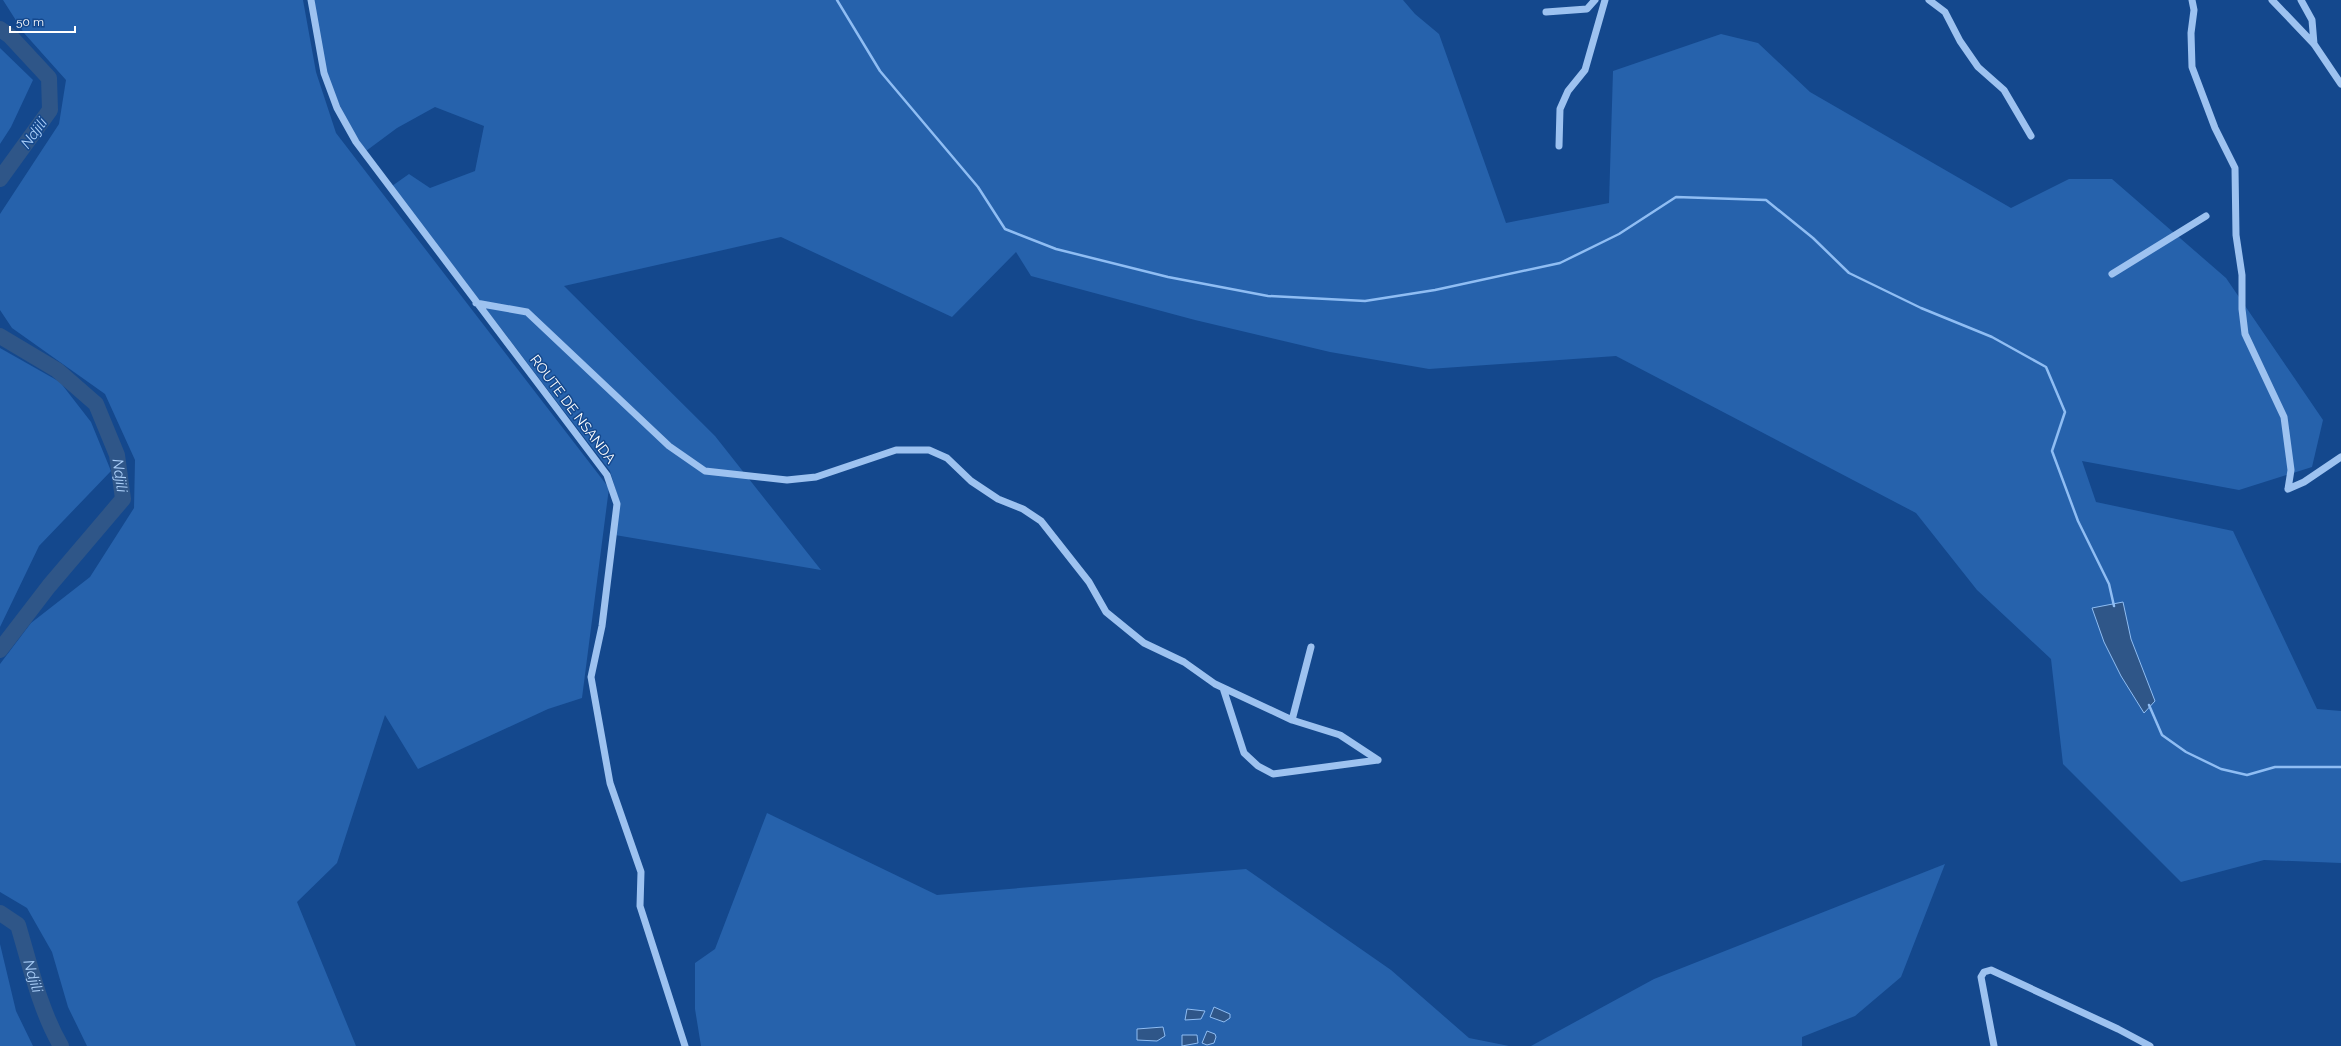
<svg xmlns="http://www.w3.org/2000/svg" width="2341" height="1046" font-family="Raleway,sans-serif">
<rect width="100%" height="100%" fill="#14488d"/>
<path fill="#2662ac" d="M3 0H303L316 72 336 133 609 488 582 698 548 709 418 769 385 715 337 863 297 902 356 1046H87L68 1007 52 952 27 908 0 892V664L31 623 90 577 134 508 135 460 105 394 12 328 0 310V214L59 124 66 80 24 33Z
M314 0H1403L1415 14 1439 34 1506 223 1609 203 1613 71 1721 34 1758 43 1810 92 2011 208 2069 179H2112L2226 278 2323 420 2312 467 2239 490 2082 461 2096 502 2233 531 2317 709 2341 711V863L2264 860 2181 882 2063 764 2051 659 1977 590 1916 513 1616 356 1429 369 1330 352 1195 320 1031 276 1016 252 952 317 781 237 564 286 715 436 821 570 615 535 620 504 610 471 392 186 409 174 430 188 475 171 484 126 435 107 397 128 366 151 348 124 326 74Z
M0 48 33 80 11 127 0 144Z
M0 348 60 382 91 422 111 471 39 546 0 627Z
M767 813 937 895 1246 869 1391 970 1469 1038 1509 1046H701L695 1009V963L715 949Z
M1945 864 1901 977 1855 1016 1802 1037V1046H1531L1654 979Z
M0 944 16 1011 33 1046H0Z"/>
<path fill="#2f5688" stroke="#8fbdf3" d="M2123 602 2131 639 2155 701 2144 713 2121 676 2104 642 2092 608Z
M1214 1007 1230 1014V1018L1224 1022 1210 1017Z
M1187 1009 1205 1011 1201 1019 1185 1020Z
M1163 1027 1165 1036 1157 1041 1137 1040V1029Z
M1207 1031 1215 1034 1216 1037 1214 1043 1207 1045 1202 1043Z
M1182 1035H1197L1198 1043 1182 1046Z"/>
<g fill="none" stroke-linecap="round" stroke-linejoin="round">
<path stroke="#8fbdf3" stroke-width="2.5" d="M837 0 880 71 978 187 1005 229 1056 249 1168 277 1268 296 1365 301 1435 290 1560 263 1619 234 1676 197 1766 200 1813 238 1849 273 1921 308 1992 337 2046 367 2065 412 2052 451 2078 521 2109 584 2114 606
M2149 705 2162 735 2186 752 2221 769 2247 775 2275 767H2341"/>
<g stroke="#2f5688" stroke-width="16">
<path d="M0 29 10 36 49 78 50 110 0 179"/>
<path id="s1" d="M0 336 57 370 96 404 117 455 123 499 49 586 0 650"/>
<path id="s2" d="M0 913 18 925C30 965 40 1010 61 1046"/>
</g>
<path stroke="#9dc2f0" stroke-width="7" d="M311 0 324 73 337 108 356 142 607 475 617 504 602 626 591 677 610 783 641 872 640 906 685 1046
M1929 0 1945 12 1960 41 1978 67 2004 90 2031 136
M2192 0 2194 10 2191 33 2192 67 2215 128 2235 168 2236 235 2242 275V309L2245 334 2284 417 2291 470 2288 489
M2272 0 2314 44 2341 84
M2301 0 2312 20 2314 44
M1546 12 1587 9 1595 0
M1559 146 1560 109 1568 91 1585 70 1605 0
M2112 274 2206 216
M476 303 527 312 669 446 705 471 787 480 816 477 896 450H929L947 458 971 481 998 499 1023 509 1041 521 1089 582 1106 612 1144 643 1184 662 1215 684 1292 720 1340 735 1378 760
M2288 489 2304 482 2341 457
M1223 688 1244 753 1258 766 1273 774 1378 760
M1292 720 1311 647
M1994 1046 1981 977 1984 972 1991 970 2118 1029 2150 1046"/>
</g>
<g text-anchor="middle" stroke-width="3" stroke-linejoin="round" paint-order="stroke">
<g font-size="14" fill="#fff" stroke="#14488d">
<text transform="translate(573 409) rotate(53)" y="5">ROUTE DE NSANDA</text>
</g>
<g font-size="15" font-style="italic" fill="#a9cdf7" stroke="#14488d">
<text transform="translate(34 133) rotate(-54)" y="5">Ndjili</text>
<text dy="5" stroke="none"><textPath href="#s1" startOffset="194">Ndjili</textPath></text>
<text dy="5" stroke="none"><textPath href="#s2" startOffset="75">Ndjili</textPath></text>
</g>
</g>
<path d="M10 26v6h65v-6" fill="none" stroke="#ffffff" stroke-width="2"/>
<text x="16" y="26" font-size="12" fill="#ffffff" stroke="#14488d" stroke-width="3" paint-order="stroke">50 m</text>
</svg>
